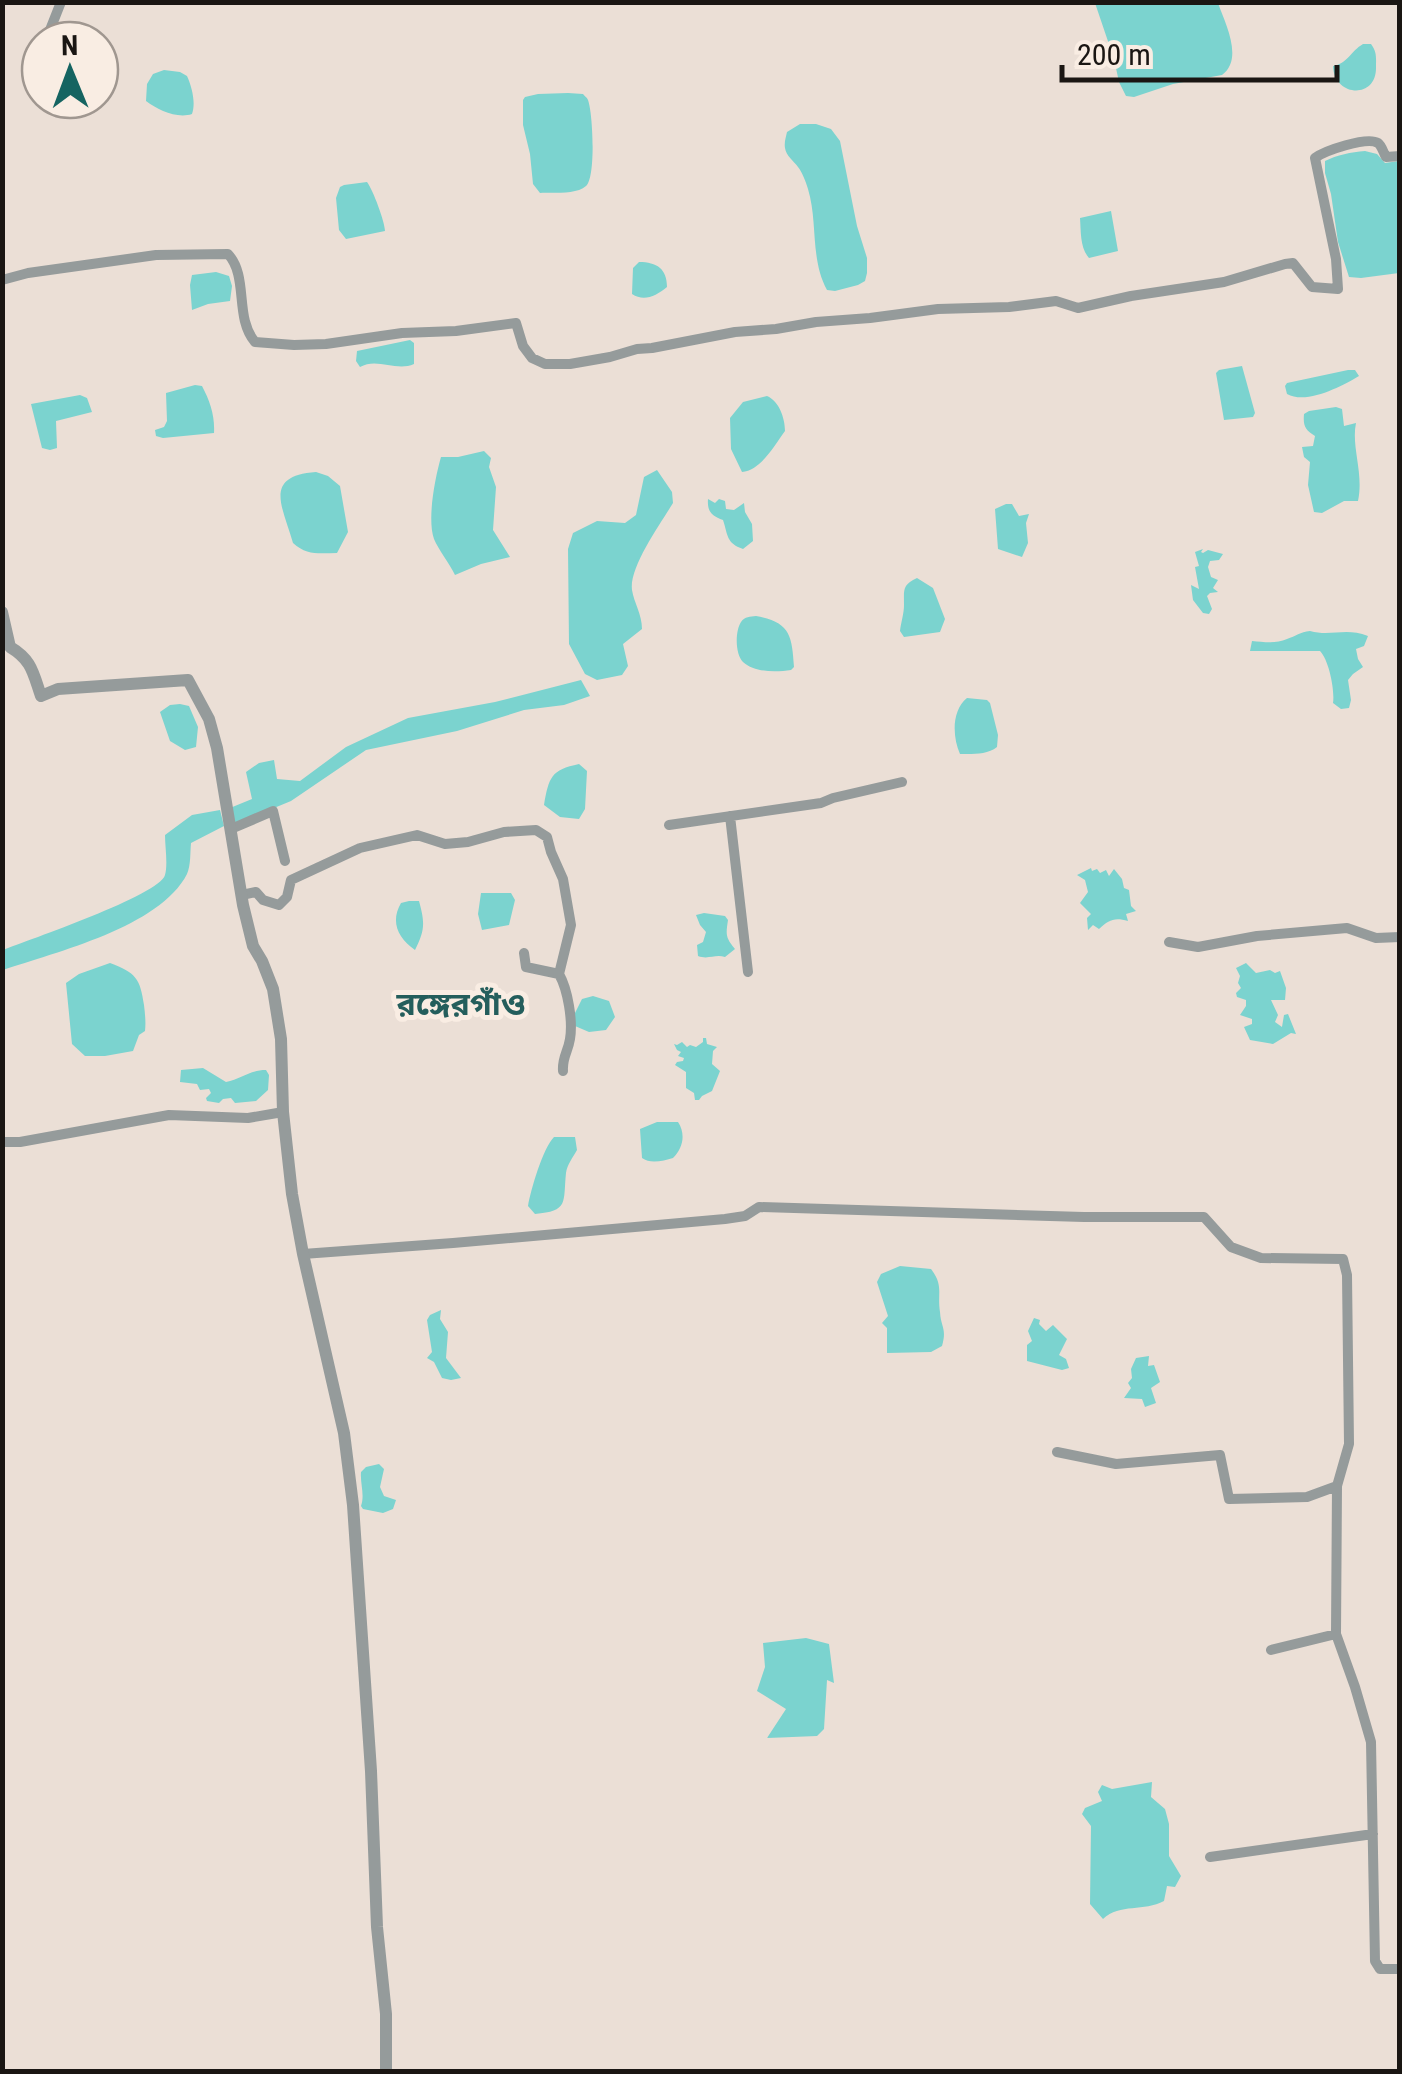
<svg xmlns="http://www.w3.org/2000/svg" width="1402" height="2074" font-family="'Roboto Condensed','Noto Sans Bengali',sans-serif">
<rect width="100%" height="100%" fill="#ebdfd6"/>
<path fill="#7bd3cf" d="M1095 3H1218C1225 23 1244 59 1222 75L1173 84 1134 97 1126 96 1119 82 1114 59Z
M1363 44H1371C1377 52 1376 57 1376 67 1377 100 1334 97 1333 66 1347 64 1351 51 1363 44Z
M164 70 180 72 187 76C192 87 196 103 192 114 177 119 158 110 146 101L147 84 153 74Z
M568 93 583 94C584 96 587 97 588 100 593 113 596 178 586 186 576 195 553 192 540 193L533 184 530 154 523 125V100L525 97 538 94Z
M800 124H816L831 129 840 141 857 226 867 258V273L865 281 858 285 835 291 827 290C810 259 818 222 808 189 806 182 802 172 798 167 794 161 786 156 785 148 784 142 786 137 787 132Z
M1365 151 1377 154 1385 163 1399 161V273L1361 278 1349 277 1338 242 1331 194 1325 173V161C1337 155 1351 152 1365 151Z
M367 182C373 190 385 222 385 231L346 239 339 230 336 198 340 187 344 185Z
M1111 211 1118 251 1089 258C1080 248 1081 232 1080 218Z
M639 262C657 262 667 269 667 287 656 296 644 302 632 294L633 268Z
M216 272 229 276 232 286 230 301 208 304 192 310 190 285 192 275Z
M410 340 414 343V364C396 372 377 357 360 367L356 361 357 351Z
M1242 366 1255 413 1253 417 1224 420 1216 373 1219 370Z
M1348 370H1355L1359 376C1342 386 1307 405 1287 394L1285 386 1287 383Z
M195 385 202 386C210 401 215 416 214 433L163 438 156 436 155 430 164 427 167 421 166 393Z
M80 395 87 398 92 412 56 421 57 448 50 450 42 448 31 404Z
M767 396C779 401 785 418 785 431 774 446 761 470 742 472L731 449 730 418 743 402Z
M1336 407 1342 409 1344 426 1356 423C1351 447 1364 473 1358 501H1344L1322 513 1314 512 1308 485 1310 462 1304 457 1302 447 1313 446 1315 436C1305 430 1303 426 1304 414L1309 411Z
M484 451 491 458 489 467 496 487 493 530 510 557 481 564 455 575C450 564 438 549 434 539 427 519 435 478 441 457H458Z
M657 470 672 492 673 503C661 523 629 567 632 590 634 603 642 614 642 629L623 644 628 666 622 675 597 680 585 674 569 644 568 549 573 533 597 521 625 523 636 515 644 477Z
M316 472 328 476 340 486 348 532 337 553C320 553 307 556 293 543 283 507 262 476 316 472Z
M708 499 715 503 719 499 725 501 726 509 734 510 744 503 745 512 752 524 753 541 743 549C726 543 728 535 723 520 712 516 707 512 708 499Z
M1006 504H1012L1019 516 1029 514 1026 523 1028 543 1022 557 998 549 995 509Z
M1203 549 1201 552 1203 553 1208 550 1223 554 1219 560 1210 561 1208 567 1211 577 1218 580 1213 588 1218 592 1210 593 1207 596 1212 609 1209 614 1203 613 1193 600 1191 585 1199 589 1195 567 1199 566 1195 552Z
M917 578 933 588 945 619 940 632 904 637 900 631C901 622 904 614 904 605 904 590 902 585 917 578Z
M756 616C790 622 792 635 794 667L791 670C777 672 755 673 743 662 735 654 735 631 741 622 745 616 750 617 756 616Z
M1310 631C1331 637 1345 627 1368 636L1364 646 1356 649 1358 659 1363 667 1353 674 1348 680 1351 700 1349 708 1341 709 1333 703C1335 691 1329 660 1320 651H1250L1252 641C1264 642 1276 644 1287 639 1296 636 1300 632 1310 631Z
M581 680 590 696 564 705 524 710 457 731 366 750 291 801 235 824 230 808 252 799 246 772 259 763 274 760 277 779 300 781 346 747 408 718 495 702Z
M967 698 987 700 990 703 998 735 997 747C987 755 972 754 960 754 952 736 952 710 967 698Z
M180 704 189 706 198 727 196 747 185 750 170 741 160 712 170 705Z
M579 764 587 771 585 809 579 819 560 817 544 805C549 777 551 770 579 764Z
M220 810 224 826 191 843C190 853 191 865 187 874 160 927 56 952 3 970V950C28 940 160 895 165 875 168 864 165 847 165 835L192 815Z
M1091 868 1092 871 1097 869 1100 873 1106 870 1109 876 1114 869 1122 879 1124 888 1129 890 1131 906 1136 911 1126 914 1128 921C1114 917 1109 920 1099 929L1093 925 1088 930 1087 918 1091 914 1080 903 1088 892 1085 880 1077 875Z
M481 893H511L515 900 509 925 482 930 478 914Z
M409 901H419C425 923 425 930 415 950 398 938 390 922 401 903Z
M704 913 725 916 728 920C726 934 725 937 735 949L725 957C715 954 708 960 698 956L697 945 703 942 706 932 700 925 696 915Z
M110 963C136 973 140 978 144 1005 145 1014 146 1022 145 1031L139 1035 133 1051 105 1056H85L72 1044 66 983 79 974Z
M1246 963 1256 973 1270 970 1275 973 1280 971 1286 988 1285 1000H1271L1278 1015 1275 1022 1282 1027 1284 1015 1288 1014 1296 1034 1291 1033 1273 1044 1250 1040 1244 1027 1252 1024V1019L1240 1015 1246 1006V1000L1237 997 1236 993 1241 988 1238 983 1240 976 1236 968Z
M593 996 609 1001 615 1017 606 1030 589 1032 575 1026 573 1017 582 999Z
M703 1038H706L707 1044 717 1047 713 1051 712 1064 720 1071 712 1091 702 1096 699 1100H695L694 1093 686 1088V1072L675 1065 677 1062 683 1061 684 1058 678 1056 681 1052 677 1050 674 1044 677 1045 682 1042 687 1047 690 1045 696 1047 703 1042Z
M203 1068 226 1082C241 1079 249 1070 266 1070L269 1075 268 1090 256 1101 235 1103 231 1098 223 1099 219 1103 207 1101 206 1098 211 1093 209 1089 200 1090 197 1084 180 1082 181 1070Z
M657 1122H678C686 1134 683 1148 673 1158 663 1161 650 1164 642 1158L640 1129Z
M554 1137H575L577 1150C573 1157 567 1165 566 1173 563 1203 569 1211 535 1214L528 1206C531 1189 543 1148 554 1137Z
M900 1266 931 1269C944 1286 937 1293 940 1312 941 1328 947 1328 942 1346L931 1352 887 1353V1328L882 1323 888 1316 877 1282 881 1274Z
M441 1310 440 1319 448 1332 446 1358 461 1378 451 1380 442 1378 434 1362 427 1358 432 1352 427 1320 430 1315Z
M1034 1318 1040 1320 1039 1324 1046 1331 1053 1325 1067 1339 1059 1355 1066 1359 1069 1368 1062 1370 1027 1361V1345L1032 1341 1028 1331Z
M1149 1356 1148 1366 1154 1365 1160 1382 1151 1388 1156 1403 1145 1407 1142 1399 1124 1398 1131 1388 1128 1383 1132 1378 1131 1369 1136 1358Z
M379 1464 384 1469 380 1487 384 1496 396 1500 393 1509 383 1513 363 1509 361 1506C365 1495 360 1483 361 1472L366 1467Z
M806 1638 829 1644 834 1683 827 1680 824 1729 817 1736 767 1738 786 1709 757 1691 765 1667 763 1643Z
M1152 1782 1151 1797 1165 1809 1169 1824V1856L1181 1876 1175 1887 1167 1886 1164 1901C1144 1912 1120 1903 1103 1919L1090 1904 1091 1826 1082 1814 1085 1808 1102 1801 1098 1792 1102 1785 1112 1789Z"/>
<g fill="none" stroke-linecap="round" stroke-linejoin="round">
<path stroke="#959b9b" stroke-width="10" d="M46 40 61 2
M2 280 28 273 156 255 228 254C249 277 234 317 255 342L294 345 326 344 402 333 456 331 516 323 523 346 532 358 545 364H570L610 357 637 349 652 348 735 332 776 329 816 322 870 318 938 309 1009 307 1056 301 1078 308 1131 296 1224 282 1285 264 1293 263 1312 287 1338 289 1336 259 1315 158C1324 151 1367 136 1378 143 1382 146 1383 152 1386 157L1400 156
M730 816 748 972
M669 825 821 803 833 798 902 782
M231 829 273 811 285 861
M242 895 256 892 263 900 279 905 287 897 291 880 360 848 417 835 445 844 468 842 504 832 536 830 547 837 551 852 563 879 571 925 559 974
M1169 942 1198 947 1257 936 1347 928 1376 938 1400 937
M524 953 526 967 559 974C568 990 573 1021 570 1039 568 1052 562 1057 563 1071
M2 1142H20L169 1115 248 1118 283 1112
M303 1254 453 1243 725 1219 745 1216 759 1207 1084 1217H1204L1231 1247 1261 1258 1343 1259 1347 1275 1349 1444 1337 1486 1336 1634 1355 1687 1371 1742 1375 1961 1380 1969H1400
M1057 1452 1116 1464 1220 1455 1229 1499 1307 1497 1337 1486
M1271 1650 1336 1634
M1210 1857 1373 1834"/>
<path stroke="#959b9b" stroke-width="12" d="M2 612 10 647C32 660 33 673 41 696L58 689 188 680 209 719 217 748 243 905 253 946 262 961 273 989 281 1039 283 1112 292 1194 303 1254 344 1433 353 1505 371 1771 377 1927 386 2014V2072"/>
</g>
<g text-anchor="middle" stroke-width="10" stroke-linejoin="round" paint-order="stroke">
<g font-size="32" font-weight="bold" fill="#245e5c" stroke="#f9ede3">
<text x="461" y="1015">রঙ্গেরগাঁও</text>
</g>
</g>
<rect width="1402" height="2074" fill="none" stroke="#1a1613" stroke-width="10"/>
<g transform="translate(70 70) rotate(359)"><circle r="48" fill="#f9ede3" stroke="#a09790" stroke-width="2.5"/>
<path d="M0-8L18 38L0 25L-18 38Z" fill="#156461"/>
<text y="-15" font-size="28" font-weight="bold" text-anchor="middle" fill="#1a1613">N</text>
</g>
<path d="M1062 65v15h275v-15" fill="none" stroke="#1a1613" stroke-width="5"/>
<text x="1077" y="65" font-size="30" fill="#1a1613" stroke="#f9ede3" stroke-width="8" paint-order="stroke">200 m</text>
</svg>
